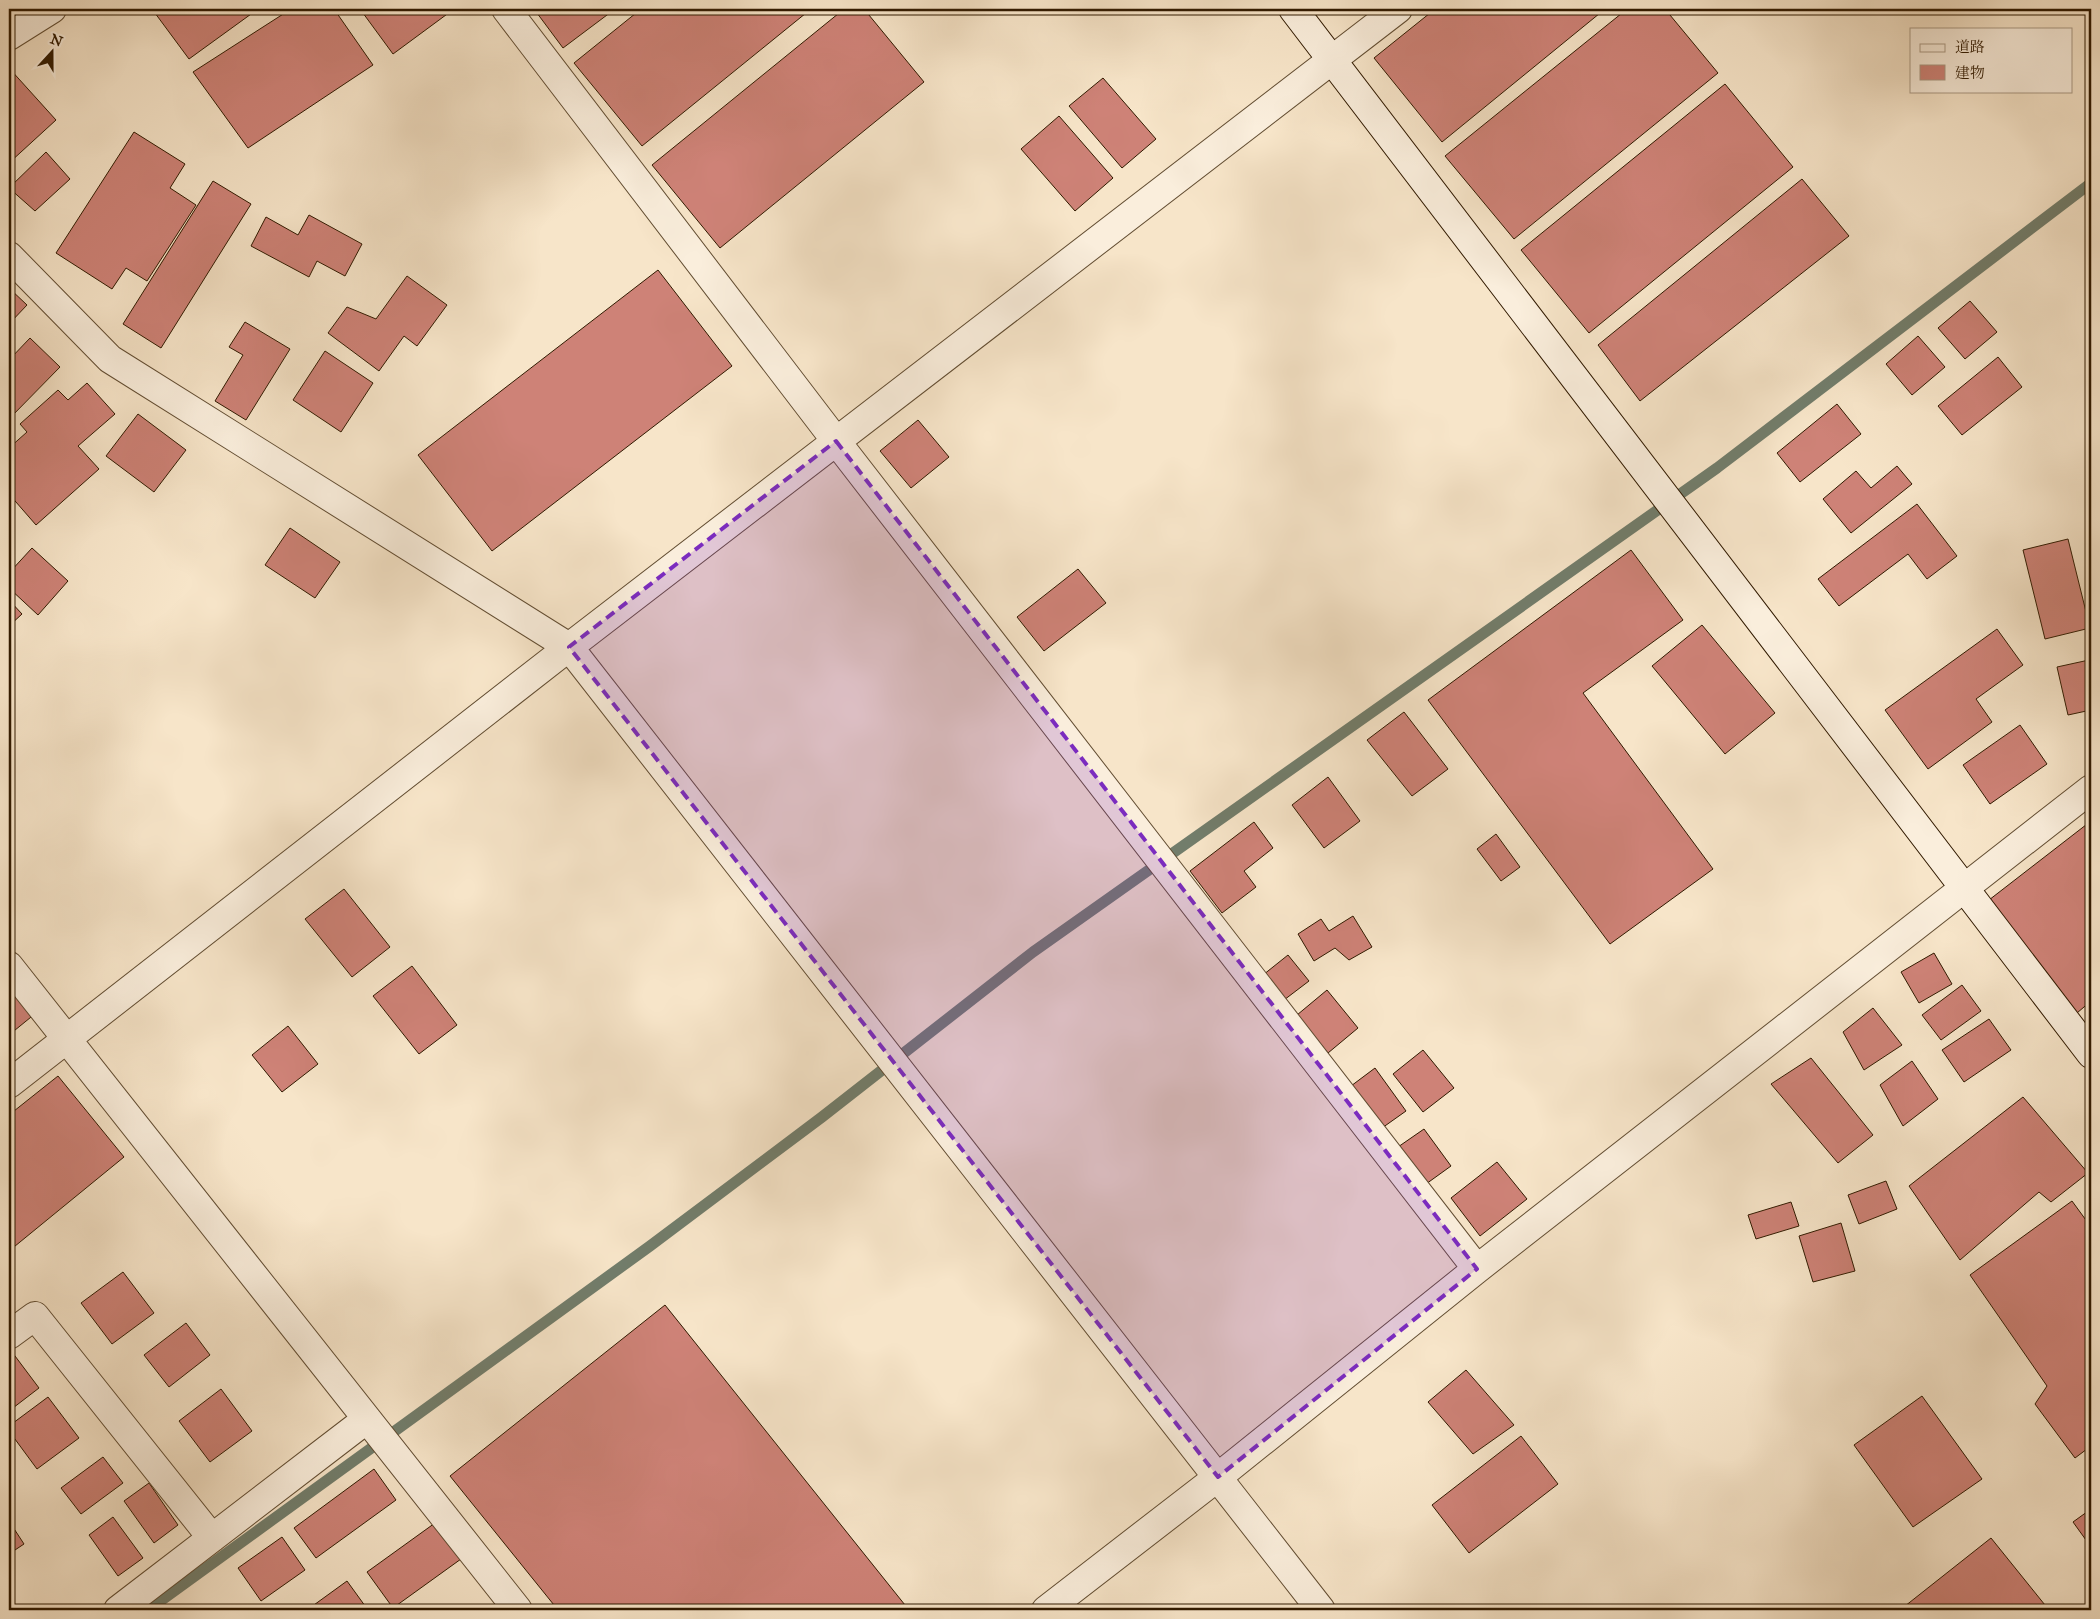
<svg xmlns="http://www.w3.org/2000/svg" width="2100" height="1619" font-family="'IM FELL Great Primer','Noto Serif JP',serif">
<rect width="100%" height="100%" fill="#f7e5c9"/>
<filter id="stains"><feTurbulence type="fractalNoise" baseFrequency=".004" numOctaves="4"/><feColorMatrix values="0 0 0 0 .2 0 0 0 0 .09 0 0 0 0 .02 0 0 0 .5 -.17"/></filter>
<radialGradient id="worn" r=".72"><stop offset=".6" stop-color="#630" stop-opacity="0"/><stop offset="1" stop-color="#630" stop-opacity=".3"/></radialGradient>
<g fill="none" stroke-linecap="round" stroke-linejoin="round">
<path stroke="#727d6b" stroke-width="11" d="M148 1610 650 1246 822 1117 1033 952 1717 468 2091 183"/>
</g>
<path fill="#ce8277" stroke="#311a00" d="M152 9H258L189 59Z
M291 9H334L373 65 248 148 193 72Z
M360 9H454L393 54Z
M534 9H615L563 48Z
M641 9H811L642 146 574 63Z
M844 9H864L924 82 720 248 652 165Z
M1435 9H1605L1442 142 1374 58Z
M1627 9H1665L1718 73 1514 239 1445 156Z
M9 68 56 120 9 163Z
M1103 78 1156 139 1122 168 1069 106Z
M1725 84 1793 167 1589 333 1521 250Z
M1059 116 1113 178 1075 211 1021 149Z
M134 132 185 164 170 188 196 205 147 281 126 268 112 289 56 253Z
M46 152 70 179 35 211 9 188Z
M1802 179 1849 236 1640 401 1598 345Z
M213 181 251 204 161 348 123 324Z
M309 215 362 244 345 276 317 261 309 277 251 246 266 217 298 235Z
M658 270 732 366 492 551 418 455Z
M407 276 447 305 417 346 404 336 379 371 328 333 347 307 376 319Z
M9 288 27 305 9 324Z
M1970 301 1997 332 1965 359 1938 328Z
M245 322 290 349 246 420 215 401 243 355 229 347Z
M1918 336 1945 367 1912 395 1886 364Z
M30 338 60 367 9 419V360Z
M325 351 373 383 341 432 293 400Z
M1998 357 2022 387 1962 435 1938 406Z
M87 383 115 414 78 446 99 469 36 525 9 494V448L27 432 20 424 58 390 68 400Z
M1837 404 1861 434 1800 482 1777 453Z
M138 414 186 450 154 492 106 456Z
M918 420 949 457 911 488 880 451Z
M1897 466 1912 484 1851 533 1823 499 1856 471 1871 488Z
M1917 504 1957 556 1927 579 1908 554 1839 606 1818 579Z
M290 528 340 562 315 598 265 565Z
M2068 539 2090 628 2045 639 2023 550Z
M32 548 68 581 38 615 9 588V573Z
M1631 550 1683 620 1583 693 1713 869 1610 944 1428 700Z
M1078 569 1106 603 1044 651 1017 617Z
M9 600 22 614 9 626Z
M1702 625 1775 713 1725 754 1652 666Z
M1997 629 2023 665 1976 699 1992 722 1928 769 1885 710Z
M2089 660 2091 671V710L2068 715 2057 667Z
M1404 712 1448 769 1412 796 1367 740Z
M2020 725 2047 764 1990 804 1963 765Z
M1328 777 1360 821 1324 848 1292 805Z
M2091 821V1001L2077 1013 1989 900Z
M1254 822 1273 848 1244 871 1256 887 1222 913 1190 871Z
M1496 834 1520 867 1501 881 1477 849Z
M344 889 390 947 352 977 305 919Z
M1353 916 1372 947 1349 960 1335 948 1314 961 1298 934 1321 919 1329 931Z
M1934 953 1952 984 1919 1003 1901 972Z
M1288 955 1309 981 1284 1000 1263 975Z
M412 966 457 1025 419 1054 373 996Z
M9 979 36 1013 9 1035Z
M1962 985 1981 1011 1941 1040 1922 1015Z
M1327 990 1358 1028 1328 1053 1297 1015Z
M1873 1008 1902 1045 1864 1070 1843 1032Z
M1989 1019 2011 1050 1964 1082 1942 1050Z
M288 1026 318 1064 282 1092 252 1055Z
M1423 1050 1454 1088 1423 1112 1393 1074Z
M1811 1058 1873 1135 1838 1163 1771 1084Z
M1912 1061 1938 1099 1903 1126 1880 1085Z
M1375 1068 1406 1111 1382 1128 1351 1086Z
M58 1076 124 1157 9 1251V1115Z
M2023 1097 2088 1173 2051 1202 2039 1192 1960 1260 1909 1186Z
M1424 1129 1451 1166 1426 1184 1398 1147Z
M1497 1162 1527 1199 1480 1236 1451 1198Z
M1886 1181 1897 1209 1859 1224 1848 1195Z
M2072 1201 2091 1227V1446L2075 1458 2035 1404 2047 1386 1970 1275Z
M1791 1202 1799 1226 1756 1239 1748 1215Z
M1841 1223 1855 1271 1813 1282 1799 1236Z
M123 1272 154 1313 112 1344 81 1303Z
M665 1305 909 1610H558L450 1476Z
M186 1323 210 1355 169 1387 144 1355Z
M9 1348 39 1388 9 1411Z
M1466 1370 1514 1425 1473 1454 1428 1402Z
M221 1389 252 1431 210 1462 179 1421Z
M1922 1396 1982 1479 1913 1527 1854 1445Z
M48 1397 79 1438 37 1469 9 1431V1426Z
M1521 1436 1558 1484 1469 1553 1432 1505Z
M103 1457 123 1483 81 1514 61 1488Z
M374 1469 396 1500 316 1558 294 1528Z
M149 1483 178 1525 154 1543 124 1501Z
M2091 1509V1547L2073 1522Z
M113 1517 143 1558 118 1576 89 1535Z
M9 1521 24 1544 9 1554Z
M435 1523 461 1559 393 1608 367 1572Z
M282 1537 305 1570 261 1601 238 1568Z
M1991 1538 2049 1610H1900Z
M347 1581 368 1610H307Z"/>
<g fill="none" stroke-linecap="round" stroke-linejoin="round">
<defs>
<path id="street" d="M506 9 836 441 1477 1269
M9 36 52 9
M9 256 110 359 569 647 1321 1610
M9 966 518 1610
M9 1084 569 647 1398 9
M9 1335 35 1316 212 1538
M118 1610 367 1419
M1046 1610 1218 1477 1477 1269 2091 789"/>
<path id="secondary" d="M1293 9 2091 1054"/>
</defs>
<use href="#street" stroke="#624d32" stroke-width="30"/>
<use href="#secondary" stroke="#311a00" stroke-width="30"/>
<use href="#street" stroke="#faeedc" stroke-width="28"/>
<use href="#secondary" stroke="#faeedc" stroke-width="28"/>
</g>
<path fill="#7b2cbf" fill-opacity="0.2" stroke="#7b2cbf" stroke-width="4" stroke-dasharray="10 6" stroke-linejoin="round" d="M836 441 1477 1269 1218 1477 569 647Z"/>
<rect width="2100" height="1619" fill="none" stroke="#f7e5c9" stroke-width="30"/>
<rect x="10" y="10" width="2080" height="1599" fill="none" stroke="#311a00" stroke-width="2.5"/>
<rect x="15" y="15" width="2070" height="1589" fill="none" stroke="#311a00"/>
<rect x="1910" y="28" width="162" height="65" fill="#faeedc" stroke="#aa9984"/>
<rect x="1920" y="44" width="25" height="8" fill="#faeedc" stroke="#aa9984"/>
<text x="1955" y="52" font-size="15" fill="#311a00">道路</text>
<rect x="1920" y="65" width="25" height="15" fill="#ce8277" stroke="#aa9984"/>
<text x="1955" y="78" font-size="15" fill="#311a00">建物</text>
<g transform="translate(52 52) rotate(21)" stroke="#faeedc" stroke-width="4" paint-order="stroke">
<path d="M0-4L9 19L0 12L-9 19Z" fill="#311a00"/>
<text y="-8" font-size="14" font-weight="bold" text-anchor="middle" fill="#311a00">N</text>
</g>
<rect width="100%" height="100%" filter="url(#stains)"/>
<rect width="100%" height="100%" fill="url(#worn)"/>
</svg>
